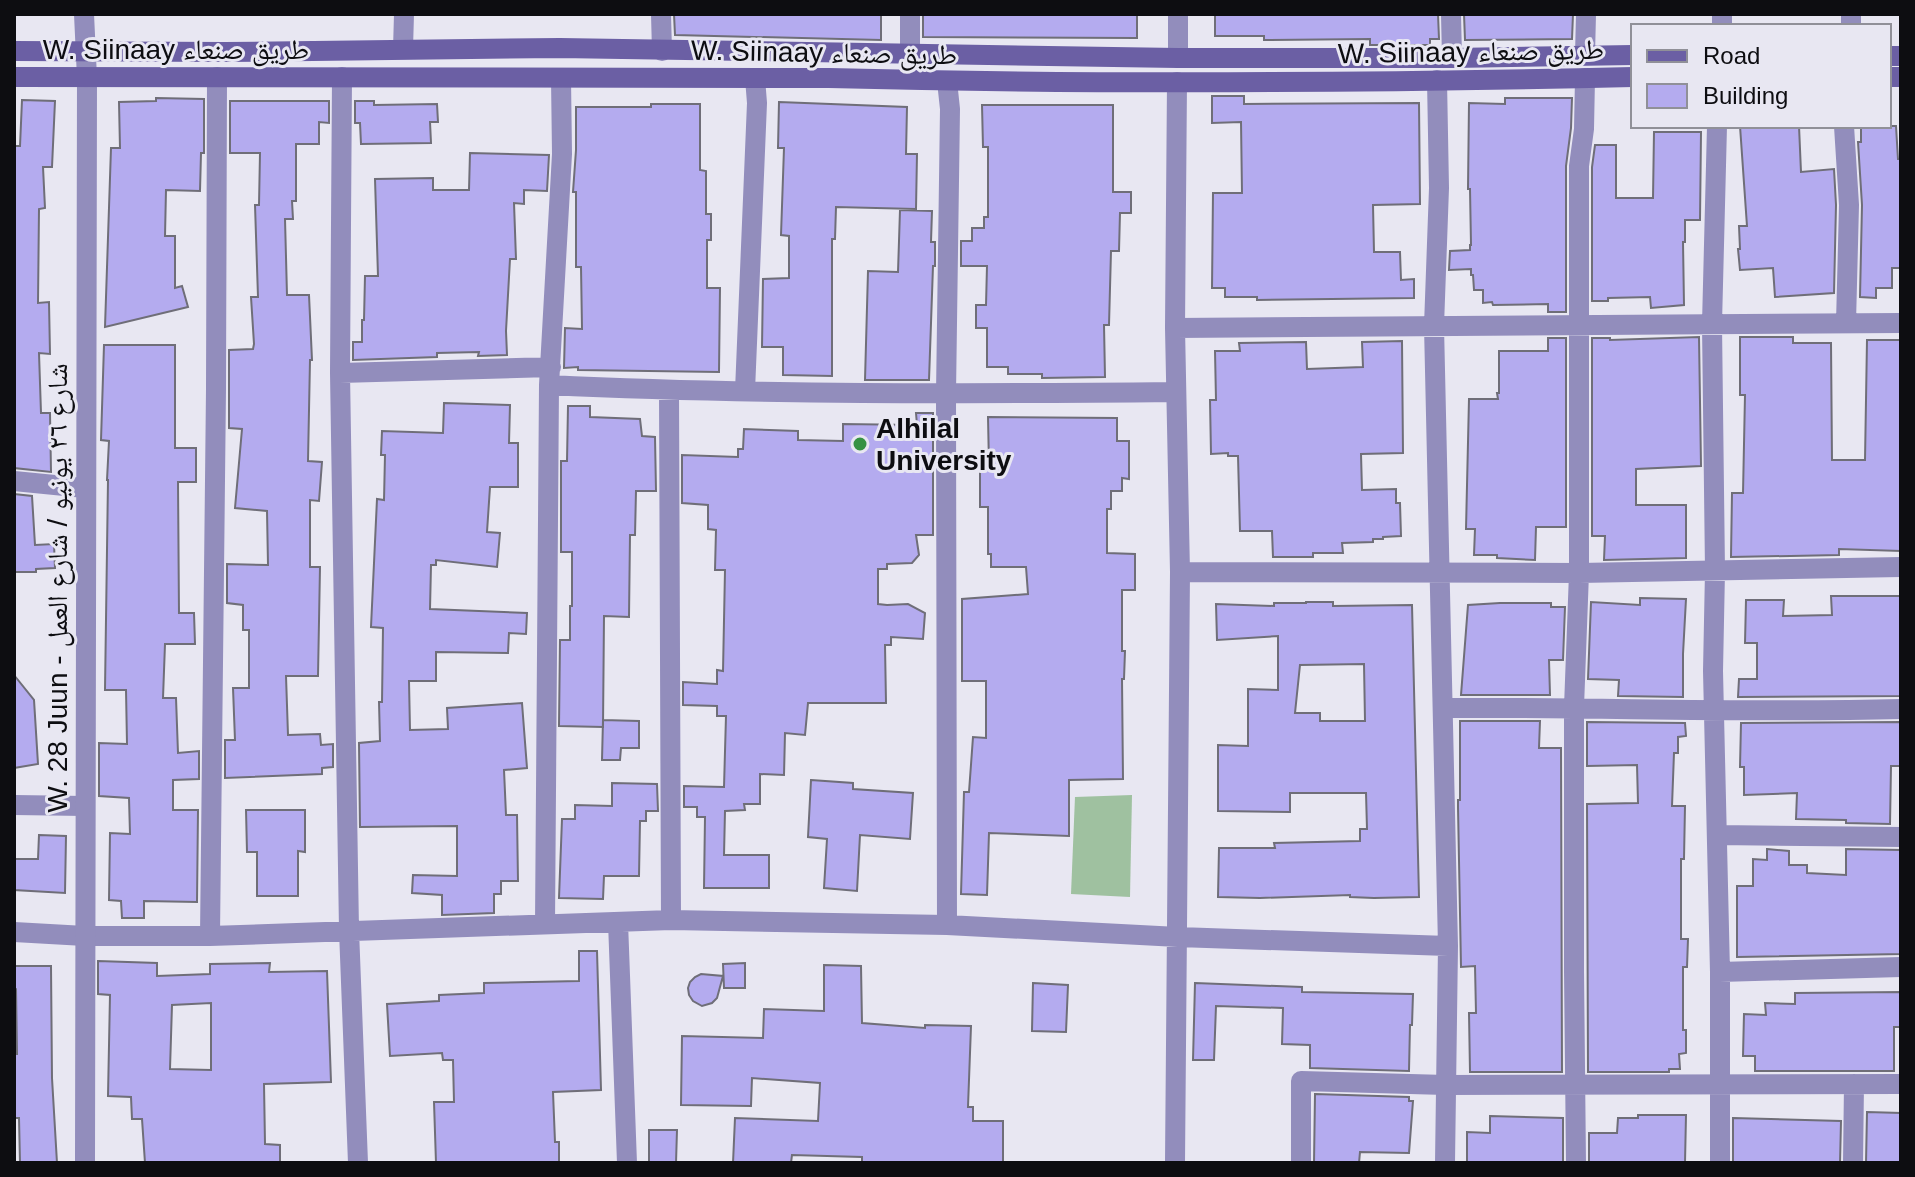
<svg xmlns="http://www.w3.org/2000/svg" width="1915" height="1177" font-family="Arial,'Noto Naskh Arabic',sans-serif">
<rect width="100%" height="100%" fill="#e8e7f2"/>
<path fill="#9fc1a0" d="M1132 795 1130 897 1071 894 1075 797Z"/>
<path fill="#b4abef" stroke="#6f6e78" stroke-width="2" fill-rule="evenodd" d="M674 14H881V40L675 35Z
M923 14H1137V38L923 37Z
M1215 14H1438L1439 39H1430V45H1370V39L1264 40V36H1215Z
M1464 14H1573L1572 39 1465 40Z
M1212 96H1244V104L1419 103 1420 204 1373 205 1374 252H1400L1401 280 1414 279V298L1257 300V297H1225V288H1212L1213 193H1242L1241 122 1212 123Z
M156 98 204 99V153H201L200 191 166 190 165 236H175V288L182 286 188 307 105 327 111 148H120L119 102 156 101Z
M1505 98H1572L1571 128 1566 166V312H1548V304L1493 305 1492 302 1483 303V290H1474L1473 275H1471V269L1449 270 1450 251 1470 250V245H1471L1470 189H1468L1469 103 1505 104Z
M22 100 55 101 52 167H43L45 208 39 209 38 303 49 302 50 354 39 353 41 413H50L51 472 14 468V146H20Z
M230 101H329V123L319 122V144H296V201H292L293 219H285L287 295H309L312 360H310L308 461 322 462 319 501 310 500V567H320L318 676H286L288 735 320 734 321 745 333 744V767L322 768V774L225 778V740H235L233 688H249V630H243V605L227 603V564L268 565 267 511 235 508 242 429 229 428V350L253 349 254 344 251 297H258L255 205H259L260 153H230Z
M355 101H374V105L437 104 438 122H430L431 143 361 144 360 123H355Z
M779 102 907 107 906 154H917L916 209 836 207 835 239H832V376L783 375V347H762L763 279 789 278V236L781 235 784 148H778Z
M651 104H700V170L706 171V214H711V240H707V288H720L719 372 578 370V367L564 368 565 328 582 329 581 267H576V192H573L576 150V107H651Z
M982 105H1113V192H1131V213H1120L1119 251H1111L1109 325H1104L1105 377 1042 378V374H1008V367H987V328H976V305H986L987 266H961V241H972V228H984V217H988V147H983Z
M1740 126H1799L1801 172 1834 169 1836 205 1834 293 1775 297 1773 268 1740 270 1738 249H1740L1739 226H1747Z
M1861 126H1896L1898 159H1901V268H1892V288H1876V298L1860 297 1862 205 1858 142H1861Z
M1654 132H1701L1700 220H1685V242H1683L1684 305 1651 308 1650 297 1608 298V301H1592V167L1595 145H1616V198H1653Z
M470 153 549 155 547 191 524 190V204L514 203 516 259H510L506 331 507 355 478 356 479 352 437 353V357L353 360V342H362V320H364L365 276H378L375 179 433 178V190H469Z
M900 210 932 211 931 242H935V266H933L929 380H865L868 271 898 272Z
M1699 337 1701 466 1636 469V505H1686V558L1604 560 1605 536H1592V338H1610V340Z
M1740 337H1793V343H1831L1832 460H1865L1867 340H1901V551L1839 549V555L1731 557 1732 493H1743L1745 395H1740Z
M1548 338H1566V527H1536L1535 560 1497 558V555H1474L1475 529H1466L1469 399H1498L1497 393H1499V351H1548Z
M1402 341 1403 453 1361 454 1362 490 1396 489V503H1400L1401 536 1383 537V539H1373V542L1342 543 1343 553H1313V557H1273L1272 531H1240L1238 456H1228V453L1211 454 1210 400H1216L1215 351H1240L1239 343 1306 342 1307 369 1363 367 1362 342Z
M104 345H175V448H196V482H178L179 613H194L195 644H165L163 698H176L178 753 199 751V779L173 780V810H198L197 902 144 901V918H122L121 901 109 900 110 833 130 834 129 798 99 796V743L127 744 126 690H105L108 480H107L109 441 101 440Z
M444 403 510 405 509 443H518V487H490L487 532 500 533 497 567 436 560V565H431L430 609 527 613 526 634 509 633 508 653 436 652V681H409L410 730 448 729 447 708 522 703 527 768 504 770 506 815H517L518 881H501V894H494V913L442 915V895L412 893 413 875 457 876V826L360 827 359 743 380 741 379 702H382L383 628 371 627 377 499 384 500 385 455H381L382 431 443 433Z
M568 406H590V417L640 419 642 436 655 437 656 491H636L635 535H630L629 617 604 616 603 727 559 726 560 640H570V606H572V552H561V461H567Z
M916 413H933V535H916L919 555 912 563 887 564V569H878V604L887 605 908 604 925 613 923 639 891 637V645H885L886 703H808L805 735 785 733 784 775 760 774V804H744L745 810 725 811 724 855H769V888H704L705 817H697V807H684V786L724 787 726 716H717V706L683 705V682L717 684V670L723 671 725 570H715L716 530 708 529V505L682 503V455L738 457V449H743L744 429 798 431V440L843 441V424L917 425Z
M988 417 1117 418V441H1129V479L1122 478V491H1111V509H1107V553L1135 554V590H1122V651H1125L1124 679H1122L1123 779 1069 780V836L989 833 987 895 961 894 964 792H969L973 737 986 738V681H962V599L1028 594 1026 567H991V554H988V507H980V466H989Z
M14 494 32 496 35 545 54 544 55 568 36 569V572H14Z
M1831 596H1901V696L1738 697 1739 679H1757V643H1745L1746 600H1784L1783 616 1832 615Z
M1640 598 1686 599 1683 654V697L1618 696 1619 680 1588 679 1591 602 1640 605Z
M1306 602H1333V606L1412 605 1419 897 1374 898 1350 897V895L1260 898 1218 897 1219 848H1275L1274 843 1360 841V829H1367L1366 793H1290V812L1218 811V745L1248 746V689L1278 690V636L1217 640 1216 604 1274 606V603H1306ZM1364 664 1365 721H1320V713H1295L1300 665Z
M1500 603H1551V607H1565L1563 660H1549L1550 695H1461L1468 605Z
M14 675 34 700 38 764 14 768Z
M603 720 639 721V748H621L620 760H602Z
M1460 721H1540L1539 748H1561L1562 1072H1470L1469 1013H1476L1475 966 1461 967 1458 807V800H1460Z
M1587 722 1685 723 1686 736 1678 737V753H1674L1672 806H1685L1684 859H1681V939H1688L1687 967H1683V1030H1686V1053L1679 1054 1680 1069H1669V1072H1588L1587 804 1638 803 1637 765 1587 766Z
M1901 722V766H1891L1890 824 1846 823V820L1796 819 1797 793 1744 795V767H1740L1741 723Z
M811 780 853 783V789L913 793 910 839 860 835 857 891 824 888 827 839 808 837Z
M612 783 657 784 658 811H646V821H640L639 876H604L603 899 559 898 562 819H575V805L612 806Z
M246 810H305V852L298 851V896H257V852H247Z
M39 835 66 836 65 893 14 890V859H38Z
M1767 849 1789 851V865H1807V873L1846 875V849L1901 850V954L1737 957V886H1753V859L1767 860Z
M579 951H597L601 1090 553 1092 555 1142H559V1163H436L434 1102H454L453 1060H443L442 1053 390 1056 387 1004 439 1001V995L484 993V983L579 981Z
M98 961 157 963V976L210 974V964L270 963 269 972 327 971 331 1082 264 1084 265 1144 280 1145V1163H145L142 1119H132L131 1097 108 1096 110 995 98 994ZM211 1003V1070L170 1069 172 1005Z
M745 963V988H724L723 964Z
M824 965 861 966 862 1023 925 1028V1025L971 1026 968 1107H973V1121H1003V1163H862V1157L792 1155 791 1163H733L735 1118 818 1121 820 1083 752 1078 751 1106 681 1105 682 1036 763 1038 764 1009 824 1011Z
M14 966H51L52 1078 57 1163H20L19 1118H14V1054H17L16 989 14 988Z
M701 974 723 976 717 998 712 1003 702 1006 693 1001 689 995 688 988 690 982 695 977Z
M1033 983 1068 985 1066 1032 1032 1031Z
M1195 983 1302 987V992L1413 994 1412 1025H1410L1409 1071 1310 1068V1045L1282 1044 1283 1008 1216 1006 1214 1060H1193Z
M1901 992V1027H1894V1071H1755V1056H1743L1744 1014 1766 1015 1765 1003 1795 1004V993Z
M1315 1094 1409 1097V1101H1413L1409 1153 1360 1152 1359 1163H1314Z
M1867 1112 1901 1113V1163H1866Z
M1638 1115H1686L1685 1163 1589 1162V1133H1617L1618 1118H1638Z
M1490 1116 1563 1118V1163H1467V1132L1490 1133Z
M1733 1118 1841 1121 1840 1163H1733Z
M649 1130H677L676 1163H649Z"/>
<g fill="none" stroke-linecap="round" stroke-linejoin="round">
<path stroke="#928dbc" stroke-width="20" d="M661 14 662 51
M910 14V52
M1178 14V58
M1451 14 1452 58
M1722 14V26
M1851 26V14
M403 49 404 14
M1585 55 1586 14
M342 77 340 373 349 930 358 1163
M1437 80 1439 188 1434 326 1448 946 1445 1163
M1717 126 1712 324 1715 571 1713 671 1720 972V1163
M1844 126 1849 205 1846 323
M1175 328 1901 323
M340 373 551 367
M549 385C758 395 967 394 1176 392
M669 391 671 920
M745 391 757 103 755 78
M14 481 85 488
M1180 572 1579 573 1901 567
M1443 708C1596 707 1748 713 1901 709
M14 805 85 806
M1717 835 1901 837
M618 922 627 1163
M545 925 549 385 562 154 561 78
M947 925 1178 937 1448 946
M14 932 85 936H210L671 920 947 925 946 394 950 109 947 81
M210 936 216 389 217 77
M1720 972 1901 967
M1175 1163 1180 572 1175 328 1177 82
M1301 1163V1081L1446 1085 1901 1084
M1576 1163 1574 971V707L1579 573V166L1584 129 1585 78
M1853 1163 1854 1084"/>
<path stroke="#928dbc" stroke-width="20" d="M84 14 87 78 85 1163"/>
<path stroke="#6b5fa4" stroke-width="20" d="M14 51 225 52 560 48 1178 58H1452L1633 55
M1889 56H1901
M14 77 829 78C1097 85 1365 83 1633 77
M1889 77H1901"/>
</g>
<circle fill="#369243" stroke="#e8e7f2" stroke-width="3" cx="860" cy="444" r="8"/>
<g text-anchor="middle" stroke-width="6" stroke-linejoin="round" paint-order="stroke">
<g font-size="28" fill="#0d0d11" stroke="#e8e7f2">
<text x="176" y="59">W. Siinaay طريق صنعاء</text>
<text transform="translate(1471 51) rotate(-1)" y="10">W. Siinaay طريق صنعاء</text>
<text transform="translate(824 52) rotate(1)" y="10">W. Siinaay طريق صنعاء</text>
<text transform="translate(57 588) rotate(-90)" y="10">W. 28 Juun - شارع ٢٦ يونيو / شارع العمل</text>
</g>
<g font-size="28" font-weight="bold" fill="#0d0d11" stroke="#e8e7f2" text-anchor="start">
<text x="876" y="438">Alhilal<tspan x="876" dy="32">University</tspan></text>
</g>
</g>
<rect width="1915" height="1177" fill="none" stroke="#0d0d11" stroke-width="32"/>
<rect x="1631" y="24" width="260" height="104" fill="#e8e7f2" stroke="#909098" stroke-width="2"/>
<rect x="1647" y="50" width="40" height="12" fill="#6b5fa4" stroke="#909098" stroke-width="2"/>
<text x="1703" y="64" font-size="24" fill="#0d0d11">Road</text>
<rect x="1647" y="84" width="40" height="24" fill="#b4abef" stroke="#909098" stroke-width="2"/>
<text x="1703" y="104" font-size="24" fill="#0d0d11">Building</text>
</svg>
